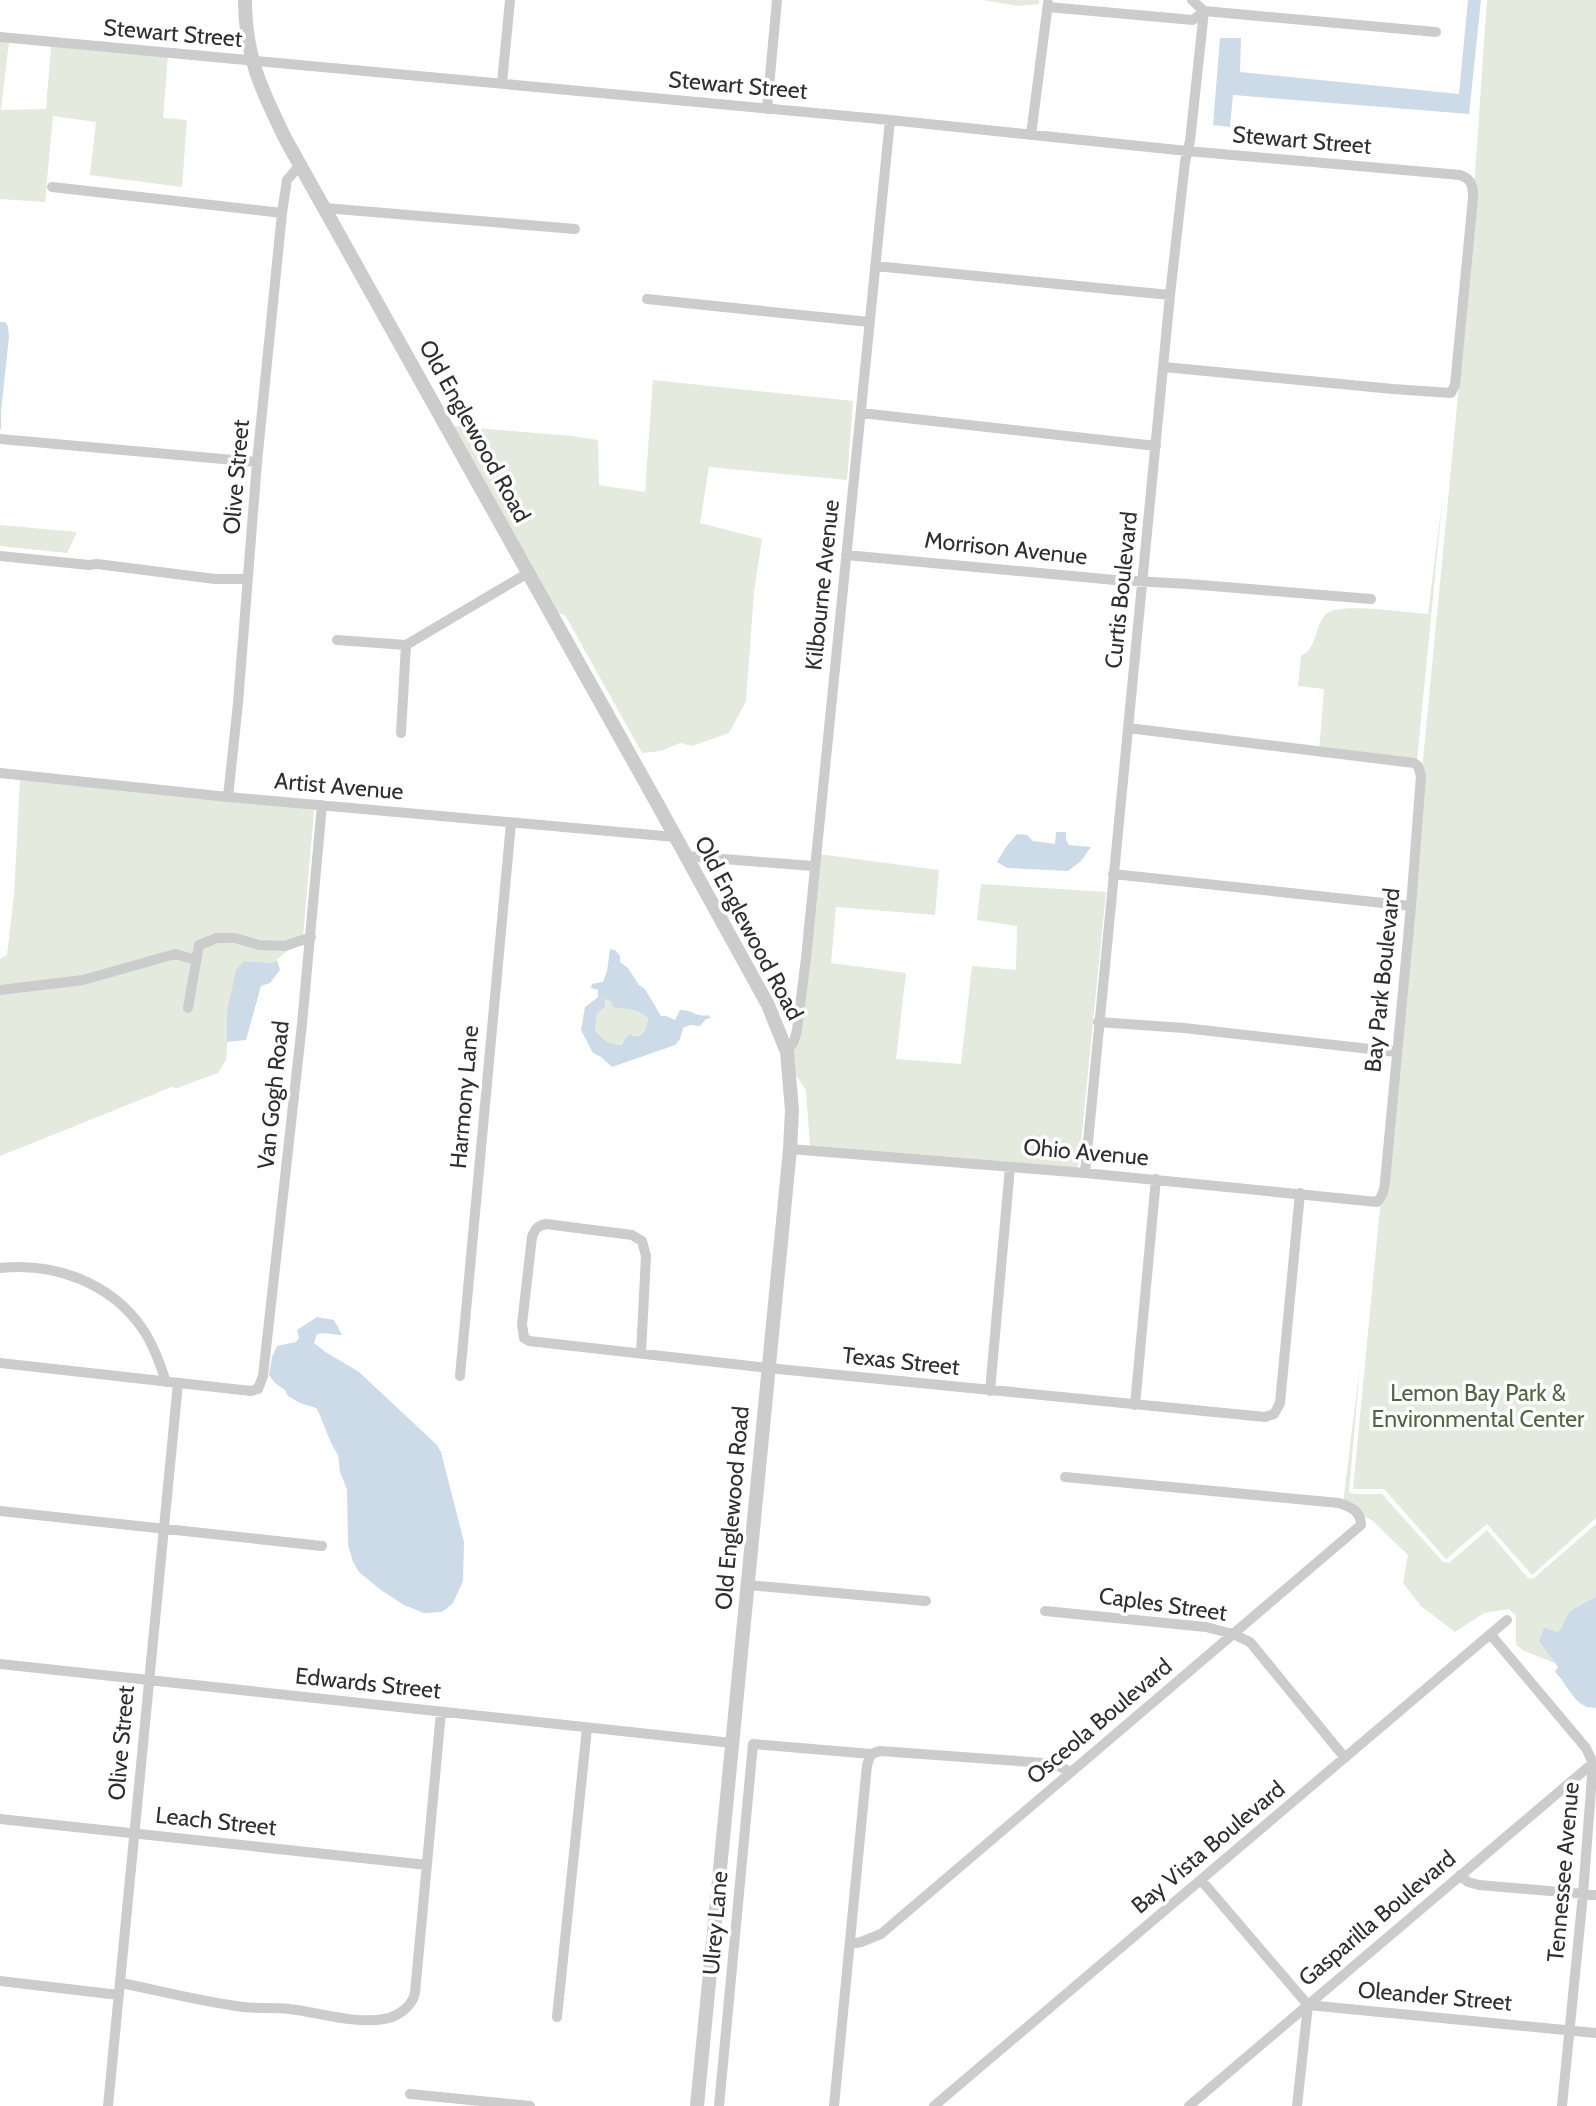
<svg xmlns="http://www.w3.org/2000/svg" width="1596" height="2106" font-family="Cabin,sans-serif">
<rect width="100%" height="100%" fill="#fff"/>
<path fill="#e4eade" d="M983 0H1039V4L1018 6Z
M1487 0H1596V1518L1532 1575 1487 1524 1446 1559 1384 1489H1353L1464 333Z
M0 41 9 42 1 110 46 109 51 46 168 56 163 118 187 120 182 187 90 175 96 122 53 116 45 202 0 199Z
M653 380 853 401 847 480 709 467 700 523 762 539 754 592 746 701 729 733 692 746 680 743 661 751 642 753 565 615 558 613 452 426 572 436 598 440 599 485 645 492Z
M1443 494 1417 761 1319 752 1324 689 1298 686 1301 656C1318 647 1314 628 1325 615 1338 601 1407 613 1428 614Z
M0 525 77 532 67 553 0 546Z
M20 780 315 800 303 937 273 963 244 961 227 1012 228 1032 226 1060 218 1073 177 1088 172 1087 0 1156V959L7 955 14 895Z
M818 854 939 870 935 915 836 907 831 963 906 973 896 1059 961 1064 972 966 1016 970 1017 926 977 920 981 884 1106 892 1079 1163 1074 1174 810 1146 806 1090 795 1074 792 1051Z
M604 999C619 1004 637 1008 648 1019 647 1030 646 1038 633 1035 616 1050 608 1047 595 1030L597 1013 602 1009Z
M1360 1365 1349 1492 1353 1494H1382L1443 1562 1449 1563 1487 1530 1528 1578 1533 1579 1596 1524V1596C1588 1602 1577 1606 1570 1613 1564 1619 1564 1627 1558 1632L1544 1629 1547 1651 1555 1663 1524 1651 1516 1645V1616L1509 1609 1484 1613 1455 1632 1421 1606 1403 1583 1408 1555 1373 1521 1343 1504Z"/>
<path fill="#cddbe8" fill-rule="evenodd" d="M1468 0H1481L1469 114 1233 95 1230 127 1213 125 1220 38H1241L1240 72 1459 94Z
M0 322H5L8 326 9 337 1 411V429H0Z
M1056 832H1066V840L1069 845 1091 847 1081 861 1068 871 1007 868 997 862 1006 847 1017 834 1027 835 1033 841 1055 844Z
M610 949 615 950 620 956V962L628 968 639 985 645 989 661 1016H666L675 1020 680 1010C691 1009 698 1018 708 1015L711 1018 706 1019 700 1026 690 1025 683 1028 680 1039 675 1045 612 1067 601 1057 593 1053 581 1030 585 1007 598 997V990L591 988 592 984 603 982 607 971ZM605 999 612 1002 613 1007C627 1009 638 1008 648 1019 646 1032 643 1040 629 1034L622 1044C609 1046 603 1040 595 1030L597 1013 605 1007Z
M277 960 280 970 270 983 261 986 246 1040 227 1042V1012L236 970 244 961 273 963Z
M317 1317 334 1320 342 1335C332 1335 326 1332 317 1334L314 1343 324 1351 359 1372 437 1445 441 1452 464 1542 463 1581 453 1603 445 1610 441 1612 424 1613 404 1605 381 1590 359 1572 353 1562 348 1545 347 1489 340 1472 338 1455 331 1443 319 1413 316 1408 300 1403 288 1396 285 1390 275 1383 269 1375 272 1357 277 1346 296 1342 299 1338 297 1330Z
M1596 1596V1708C1592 1707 1588 1708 1585 1706 1572 1700 1565 1681 1555 1672L1558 1667 1539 1641 1544 1628 1558 1632C1564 1627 1564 1618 1570 1612 1577 1606 1588 1602 1596 1596Z"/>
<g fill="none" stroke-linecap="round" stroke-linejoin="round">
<path stroke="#ccc" stroke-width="10" d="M1048 7 1193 20 1204 11 1436 32
M0 37 890 120 1187 151 1460 175C1472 179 1473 186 1473 198L1455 385 1451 393 1393 389 1164 367
M502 83 510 0
M767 109 777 0
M1031 135 1048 3
M52 187 282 213
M325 208 575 229
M875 266 1170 295
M647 299 869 322
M861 413 1156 446
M0 439 257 462
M846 555 1115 580 1188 584 1371 599
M0 556 89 565 97 564 215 579H248
M337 640 406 645
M401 733 406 645 528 573
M0 773 228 797 675 837
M228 797 238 703 257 462 282 213 287 180 300 165
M686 856 813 866
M1113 874 1411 906
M0 990 83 980 175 954 196 960
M188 1008 199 945 217 938H235L259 945 285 946 311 937
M1098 1022 1184 1028 1397 1052
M787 1052 794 1041 797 1030 806 958 890 120
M790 1149 1085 1173 1377 1202C1383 1196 1384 1190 1385 1182L1411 906 1421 776 1418 766 1414 763 1128 728
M1085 1173 1170 295 1185 162 1190 141 1204 11 1192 0
M0 1268C53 1262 110 1282 142 1328 153 1344 160 1363 166 1382
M641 1353 646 1256 642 1241 632 1235 546 1224C537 1226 535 1229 532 1237L522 1324 524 1338 529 1341 768 1368 1265 1417 1274 1414 1280 1403 1300 1193
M0 1363 251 1391 258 1389 263 1376 302 1024 322 805
M460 1376 511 823
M990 1391 1010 1167
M1135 1405 1156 1179
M0 1511 322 1546
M748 1585 926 1601
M1045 1611 1206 1627 1233 1634 1250 1642 1345 1758
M1491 1635 1586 1748 1593 1763 1583 1894 1562 2106
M0 1664 732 1743
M0 1819 427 1865
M1460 1875 1468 1882 1479 1885 1596 1895
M1201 1880 1308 2005 1596 2033
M850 1944 861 1942 881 1934 1361 1525C1361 1511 1351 1507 1339 1503L1065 1477
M0 1981 119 1995
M121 1983C161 1991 203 2002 243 2007 261 2009 279 2007 297 2010 323 2014 358 2024 384 2019 397 2017 412 2007 415 1993L441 1712
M557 2017 587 1728
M410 2094 530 2106
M108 2106 178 1383
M719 2106 753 1744 871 1754 880 1751 1044 1763 1058 1766 1071 1772
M834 2106 867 1765 871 1754
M934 2106 1507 1620
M1189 2106 1593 1763H1596
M1297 2106 1308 2005"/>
<path stroke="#ccc" stroke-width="14" d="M245 0C245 57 262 91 286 140L658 805 768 1005 787 1052 792 1110 790 1149 697 2106"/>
</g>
<g text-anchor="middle" stroke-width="7" stroke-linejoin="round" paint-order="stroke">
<g font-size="23" fill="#2f2f2f" stroke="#fff">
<text transform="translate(173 33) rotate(5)" y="8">Stewart Street</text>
<text transform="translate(738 85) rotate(5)" y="8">Stewart Street</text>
<text transform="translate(1302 140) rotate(5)" y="8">Stewart Street</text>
<text transform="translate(475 431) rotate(61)" y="8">Old Englewood Road</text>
<text transform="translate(236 477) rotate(-85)" y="8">Olive Street</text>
<text transform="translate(1006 548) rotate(6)" y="8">Morrison Avenue</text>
<text transform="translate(822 585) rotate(-84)" y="8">Kilbourne Avenue</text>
<text transform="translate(1121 590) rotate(-84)" y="8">Curtis Boulevard</text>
<text transform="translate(339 786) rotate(5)" y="8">Artist Avenue</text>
<text transform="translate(749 928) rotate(62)" y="8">Old Englewood Road</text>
<text transform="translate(1382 980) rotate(-84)" y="8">Bay Park Boulevard</text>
<text transform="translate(273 1095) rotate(-84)" y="8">Van Gogh Road</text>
<text transform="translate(464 1097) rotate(-85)" y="8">Harmony Lane</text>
<text transform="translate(1086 1152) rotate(5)" y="8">Ohio Avenue</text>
<text transform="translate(901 1361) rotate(6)" y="8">Texas Street</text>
<text transform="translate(732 1508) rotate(-85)" y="8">Old Englewood Road</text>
<text transform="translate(1163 1604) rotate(8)" y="8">Caples Street</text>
<text transform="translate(368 1683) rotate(6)" y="8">Edwards Street</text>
<text transform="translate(1099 1721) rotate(-40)" y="8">Osceola Boulevard</text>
<text transform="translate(121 1743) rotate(-85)" y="8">Olive Street</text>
<text transform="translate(216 1821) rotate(6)" y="8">Leach Street</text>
<text transform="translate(1208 1847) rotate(-40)" y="8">Bay Vista Boulevard</text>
<text transform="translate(1563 1872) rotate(-85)" y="8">Tennessee Avenue</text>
<text transform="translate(1377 1918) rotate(-40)" y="8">Gasparilla Boulevard</text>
<text transform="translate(715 1923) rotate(-85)" y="8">Ulrey Lane</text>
<text transform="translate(1435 1996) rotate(5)" y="8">Oleander Street</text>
</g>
<g font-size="23" fill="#4f6641" stroke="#fff">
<text x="1478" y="1401">Lemon Bay Park &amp;<tspan x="1478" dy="26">Environmental Center</tspan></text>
</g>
</g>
</svg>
